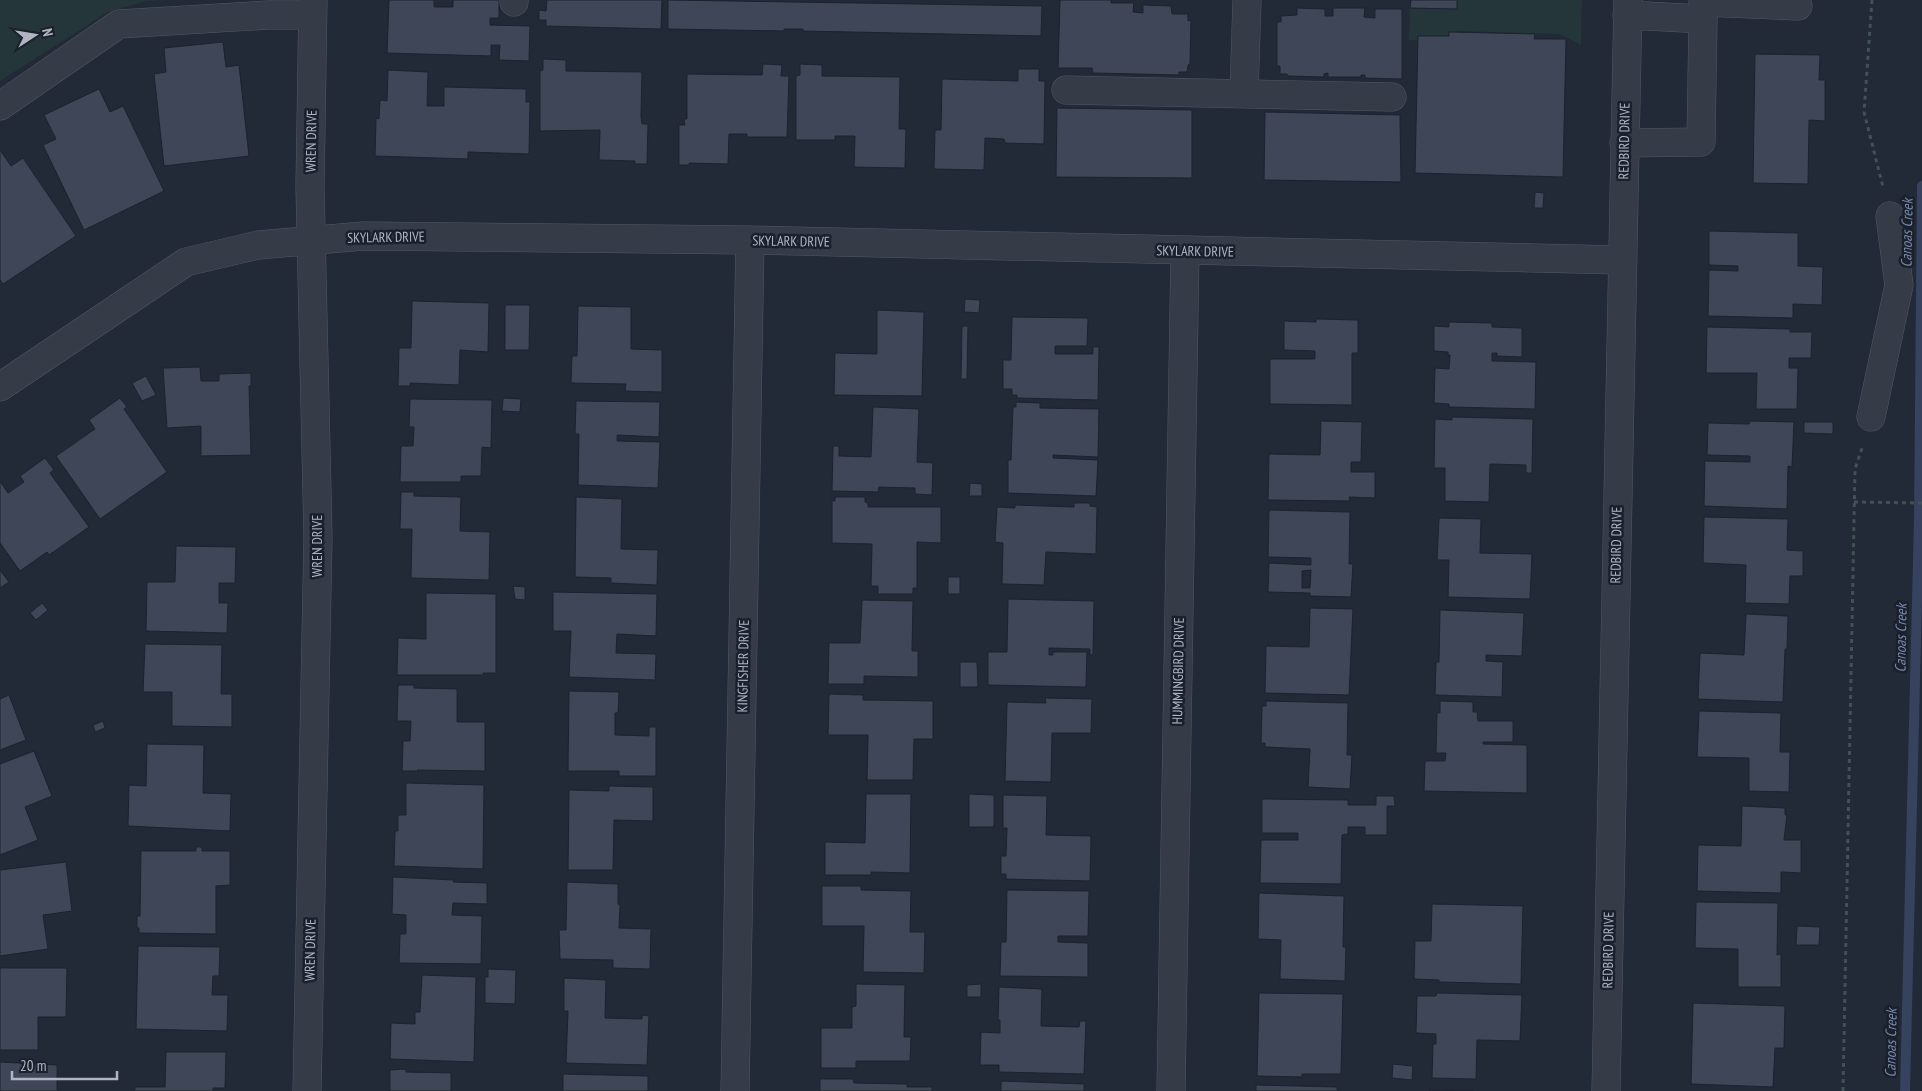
<svg xmlns="http://www.w3.org/2000/svg" width="1922" height="1091" font-family="'PT Sans Narrow',sans-serif">
<rect width="100%" height="100%" fill="#222937"/>
<path fill="#243639" d="M0 0H169L146 1 108 12 0 81Z
M1457 0H1582L1581 45 1560 34 1457 31 1456 42 1409 40 1410 8 1457 9Z"/>
<g fill="none" stroke-linecap="round" stroke-linejoin="round">
<path stroke="#36425e" stroke-width="10" d="M1905 1091 1919 518 1922 186"/>
</g>
<path fill="#3e4657" stroke="#1c222e" fill-rule="evenodd" d="M389 0H434V7H453V0H499V18H490V25L530 26 529 61 499 60 500 45H491V56L387 53Z
M547 0H662L661 29 546 26V20H539V10L546 11Z
M668 0 1042 6 1041 36 803 31V29H784V31L668 29Z
M1060 0H1111V3H1134L1133 12 1143 13V5L1171 6 1172 14H1188V21L1191 20 1190 64 1188 65 1187 72H1179V75L1093 73 1092 68H1058Z
M1411 0H1457V9L1410 8Z
M1297 8 1325 9V16H1333V8H1365L1364 17 1375 18V9H1402V79L1365 78V75H1361V77H1328V73L1324 74V77L1288 76 1287 74H1280V66H1277V22H1281V16L1297 15Z
M1449 32 1535 34 1534 39H1566L1563 177 1415 173 1418 36H1449Z
M223 42 226 67 239 65 249 156 164 166 154 74 166 72 164 48Z
M1755 54 1820 55 1819 80H1825V121L1809 120 1808 184 1753 183Z
M543 59 566 60V71L642 72 641 116 642 124H648L647 164H635V161L599 160 600 130 540 131V71L543 70Z
M763 64 782 65 781 76H789L787 137H747V134H729L728 164 689 163V165H679V125H685L684 119H687V74L762 75Z
M800 64 822 65V76L900 77 899 129H906L905 168 854 167 855 136H835V140H796V76L800 75Z
M1018 69H1039V81H1045L1044 144 1005 143 1004 139 985 138 984 170 934 169 935 130H941L942 79 1018 81Z
M388 70 428 72 427 106H444V87L526 89V102H530L529 154 468 152V159L375 156 376 118 379 119 380 100 387 101Z
M99 89 110 112 123 106 164 191 84 230 43 145 56 139 44 115Z
M1057 108 1192 110V178L1056 177Z
M1265 112 1400 115 1401 182 1264 180Z
M0 150 11 166 23 158 76 236 3 284 0 280Z
M1535 192 1544 193 1543 208H1534Z
M1709 231 1798 233V266L1823 267 1822 305 1793 304V318L1708 316 1709 270 1738 271V266L1709 265Z
M965 299 980 300 979 313 964 312Z
M412 301 489 303 488 352 460 350 459 385 410 383V386H398L399 348H411Z
M505 305H530L529 350H505Z
M578 306 631 307V349L662 350V392L625 391 626 384 571 383 572 356H577Z
M877 310 924 312 922 396 834 395 835 353 877 354Z
M1012 317 1088 318 1087 346H1055V354H1093V347H1099L1098 400 1017 398V395H1012V389H1003V360H1011Z
M1316 319 1358 320V353H1352V405L1270 404V359H1315V351L1284 350V321L1316 322Z
M1449 322 1492 323V327L1522 328V357L1497 356V353H1492V361L1536 362 1535 409 1449 407V404L1434 403 1435 368 1449 369 1450 355H1448V352L1434 351V326L1449 327Z
M962 326H968L967 379H961Z
M1707 327 1790 329V332H1812L1811 358H1789V368H1798L1797 409H1756L1757 373H1706Z
M200 367 201 381H219V374L251 373V386H249L251 455 201 456V426L167 428 163 368Z
M146 376 156 395 142 401 132 383Z
M120 398 127 407 124 409 167 472 100 519 56 456 95 429 89 420Z
M503 398 521 399 520 412 502 411Z
M410 399 492 400 491 448 482 447 481 476H461V482H400L401 446H413L414 427H409Z
M576 401 660 402 659 437 617 435V441L660 442 658 488 578 485 579 434H575Z
M1016 402 1040 403V408L1099 409 1098 457 1053 455V458L1098 460 1096 496 1008 493V460H1011L1013 407H1016Z
M873 407 919 409 917 462 933 463 932 495 915 494V488L879 487 878 492 832 491 833 446H839V456L871 457Z
M1452 417 1533 419 1532 473H1526V465L1490 464 1489 502 1445 501V468H1434L1435 419 1452 420Z
M1321 421 1362 422 1361 462H1351V472H1375V498L1349 497 1350 501 1268 500 1269 454 1320 455Z
M1750 421 1794 422 1792 467 1788 466 1787 509 1704 506 1705 461 1750 462V456L1707 455 1708 423 1749 424Z
M1804 422H1833V434L1804 433Z
M45 458 54 470 50 473 89 527 49 555 47 552 20 571 0 543V481L8 493 24 482 20 476Z
M970 483 982 484V496H969Z
M401 492H414V496L461 497 460 531 490 532 489 580 411 578 412 529H400Z
M576 497 622 499 621 549 658 550 657 585 611 583V578L575 577Z
M835 497H865V502L868 503V507H941V543L917 542V588H913V594H878V586H871L872 544 832 543V501H835Z
M1074 503H1090V506L1097 507 1096 554 1046 552 1044 585 1002 584 1003 543 995 542 997 507 1015 508V505L1074 507Z
M1269 510 1350 512 1349 564H1353L1351 597 1310 596V593L1268 592 1269 563 1311 565V558L1268 557ZM1311 570 1310 588H1302V571Z
M1704 517 1788 519 1787 550 1803 551V576H1790L1789 604 1745 603 1746 565 1703 563Z
M1439 518 1481 519 1480 553 1532 554 1530 599 1448 597 1449 560H1437Z
M176 546 236 547 235 583H219V603H228L227 633 146 631 147 582H175Z
M0 570 9 582 0 588Z
M948 577H960V594H948Z
M513 586 525 587V600L515 599Z
M553 592 657 594 656 636 617 634 616 653 656 654 655 680 569 677 571 631H553Z
M426 593 496 594V673H483V675H397L398 638 426 639Z
M1008 599 1094 601 1093 655H1090V649L1049 648V655H1053V652H1087L1086 687 988 685V652H1007Z
M862 600 913 601 912 651H918V677L864 676V684H828L829 643H860Z
M42 603 48 610 36 620 30 613Z
M1310 608 1353 609 1349 695 1265 693 1266 646 1309 647Z
M1440 610 1524 613 1522 656 1486 655V661L1503 662 1502 697 1435 695 1436 662H1439Z
M1746 614 1788 616 1787 649H1785L1783 702 1698 699 1700 653 1744 655Z
M145 644 222 645 221 694H232V727L172 726V692H143Z
M960 662H977L978 687H960Z
M398 685H414V688L457 689V722H485V771L417 770 418 771H402L403 741H410L411 721H397Z
M569 691 619 692 618 713H615V735L649 736V727H656V776H619V771H568Z
M829 694 863 695V700L933 701V739H914L913 780H867L868 735H828Z
M9 695 26 740 0 750V699Z
M1045 698 1092 699 1091 733H1052L1051 782 1005 781 1007 702 1046 703Z
M1266 701 1348 703 1347 755H1352L1350 789 1308 787 1310 749 1265 747V743H1261L1262 706H1266Z
M1440 701 1473 702V712H1477L1478 721H1513V742H1483V744L1527 745V793L1424 791 1425 761H1445L1446 753H1436L1437 713H1440Z
M1699 711 1781 713 1780 752H1790L1789 792 1749 791V758L1697 757Z
M103 721 105 728 95 732 93 725Z
M147 744 204 745 203 793 231 794 230 831 128 826 129 785 146 786Z
M34 751 52 796 25 807 38 840 0 855V764Z
M406 783 484 785 483 869 394 866 395 831H398V815H406Z
M609 786 653 787V821L614 820 613 870H568L569 790 609 791Z
M866 794H911L910 873 871 872V875H825V842L865 843Z
M969 794 994 795V827H969Z
M1003 795 1047 796 1046 835 1091 836 1090 881 1006 879V874H1001V856H1006L1007 828H1003Z
M1376 796H1394L1395 806H1387V835H1365V827H1348V834L1342 835 1341 884 1260 883 1261 840H1298V833H1262V799L1348 800V805H1376Z
M1742 806 1785 808V815H1787L1784 840H1801V873L1781 872V893L1697 891 1698 845 1741 846Z
M196 847H202V851H230V885L216 886V934L139 933V928H137V916H140L141 851H196Z
M66 862 72 911 43 915 48 949 0 956V870Z
M393 877 454 880 453 882 487 883V904L453 903 452 915 482 916 481 964 399 963 400 934H406V915L392 914Z
M567 882 618 884V904L620 905 619 928 651 929 650 969 613 968V960L560 959 559 930H566Z
M822 886H861V890L911 891 910 932H925L924 973 863 972 864 926H822Z
M1007 890 1089 891 1088 936H1058V942L1088 943V977L1000 976 1001 942H1006Z
M1259 893 1344 896 1343 947H1346L1345 981 1280 979 1281 940 1258 939Z
M1696 902 1778 903 1777 955 1781 954V987H1738V949L1695 948Z
M1432 904 1523 906 1521 984 1439 982V980L1414 979 1415 941H1431Z
M1797 926 1820 927 1819 945H1796Z
M138 946 220 947 219 976H213L212 995H228L227 1031 136 1029Z
M0 968H67L66 1017H38V1050H0Z
M488 969 516 970 515 1004 485 1003V977H488Z
M422 975 476 977 474 1062 390 1059 391 1023 415 1024V1012H420Z
M564 978 606 980 605 1018 642 1019V1015L649 1016 647 1065 566 1063 568 1011H564Z
M856 984 905 985 904 1037H911L910 1061H856V1068H821V1028H852V1007L856 1006Z
M981 984V997H967V985Z
M999 987 1042 989 1041 1026 1079 1027 1080 1021H1086L1084 1074 999 1072V1065H980L981 1032 1000 1033V1020H998Z
M1259 993 1343 994 1341 1074H1302V1077L1257 1076Z
M1437 993 1522 995 1520 1041 1477 1040 1476 1079 1432 1078 1433 1044H1436V1034L1416 1033 1417 996H1436Z
M1693 1003 1785 1006 1784 1048H1775L1773 1087 1691 1084Z
M166 1052H226L225 1088H213V1091H135V1087H165Z
M0 1062 57 1065V1091H0Z
M1393 1064 1413 1066 1412 1080 1392 1078Z
M406 1069V1072L451 1073V1091H390V1070Z
M563 1074 648 1076V1091H563Z
M820 1079H853L854 1083 907 1084V1087H932V1091H820Z
M1001 1081 1084 1084V1091H1001Z
M1256 1085 1337 1087V1091H1256Z
M1430 1090 1474 1091H1430Z"/>
<g fill="none" stroke-linecap="round" stroke-linejoin="round">
<defs>
<path id="minor" d="M514 0V2
M1703 19V2L1798 6
M1066 90 1392 97
M1244 94 1247 0
M0 106 119 24 269 15H312
M1624 143 1701 142 1703 19 1627 15
M0 387 186 262 258 245 364 236 750 240 1621 260
M1871 417 1899 285 1890 216
M307 1091 318 537 310 187 313 0
M735 1091 750 240
M1171 1091 1185 251
M1606 1091 1628 0"/>
</defs>
<use href="#minor" stroke="#535865" stroke-width="29"/>
<path stroke="#415155" stroke-width="3" stroke-dasharray="4 4" stroke-linecap="butt" d="M1872 0 1864 112 1883 187
M1854 502 1922 503
M1843 1091 1855 469 1862 448"/>
<use href="#minor" stroke="#353b47" stroke-width="28"/>
</g>
<g text-anchor="middle" stroke-width="5" stroke-linejoin="round" paint-order="stroke">
<g font-size="14" fill="#b0b5c4" stroke="#1a202c">
<text transform="translate(311 141) rotate(-89)" y="5">WREN DRIVE</text>
<text transform="translate(1624 141) rotate(-89)" y="5">REDBIRD DRIVE</text>
<text transform="translate(386 237) rotate(-1)" y="5">SKYLARK DRIVE</text>
<text transform="translate(791 241) rotate(1)" y="5">SKYLARK DRIVE</text>
<text transform="translate(1195 251) rotate(1)" y="5">SKYLARK DRIVE</text>
<text transform="translate(1616 545) rotate(-89)" y="5">REDBIRD DRIVE</text>
<text transform="translate(317 546) rotate(-90)" y="5">WREN DRIVE</text>
<text transform="translate(743 666) rotate(-89)" y="5">KINGFISHER DRIVE</text>
<text transform="translate(1178 671) rotate(-89)" y="5">HUMMINGBIRD DRIVE</text>
<text transform="translate(310 950) rotate(-89)" y="5">WREN DRIVE</text>
<text transform="translate(1608 950) rotate(-89)" y="5">REDBIRD DRIVE</text>
</g>
<g font-size="15" font-style="italic" fill="#7989ab" stroke="#1a202c">
<text transform="translate(1907 233) rotate(-89)" y="5">Canoas Creek</text>
<text transform="translate(1901 638) rotate(-89)" y="5">Canoas Creek</text>
<text transform="translate(1891 1043) rotate(-89)" y="5">Canoas Creek</text>
</g>
</g>
<g transform="translate(35 35) rotate(78)" stroke="#1a202c" stroke-width="4" paint-order="stroke">
<path d="M0-4L9 19L0 12L-9 19Z" fill="#b0b5c4"/>
<text y="-8" font-size="14" font-weight="bold" text-anchor="middle" fill="#b0b5c4">N</text>
</g>
<path d="M12 1071v8h105v-8" fill="none" stroke="#b0b5c4" stroke-width="2.5"/>
<text x="20" y="1071" font-size="15" fill="#b0b5c4" stroke="#1a202c" stroke-width="4" paint-order="stroke">20 m</text>
</svg>
